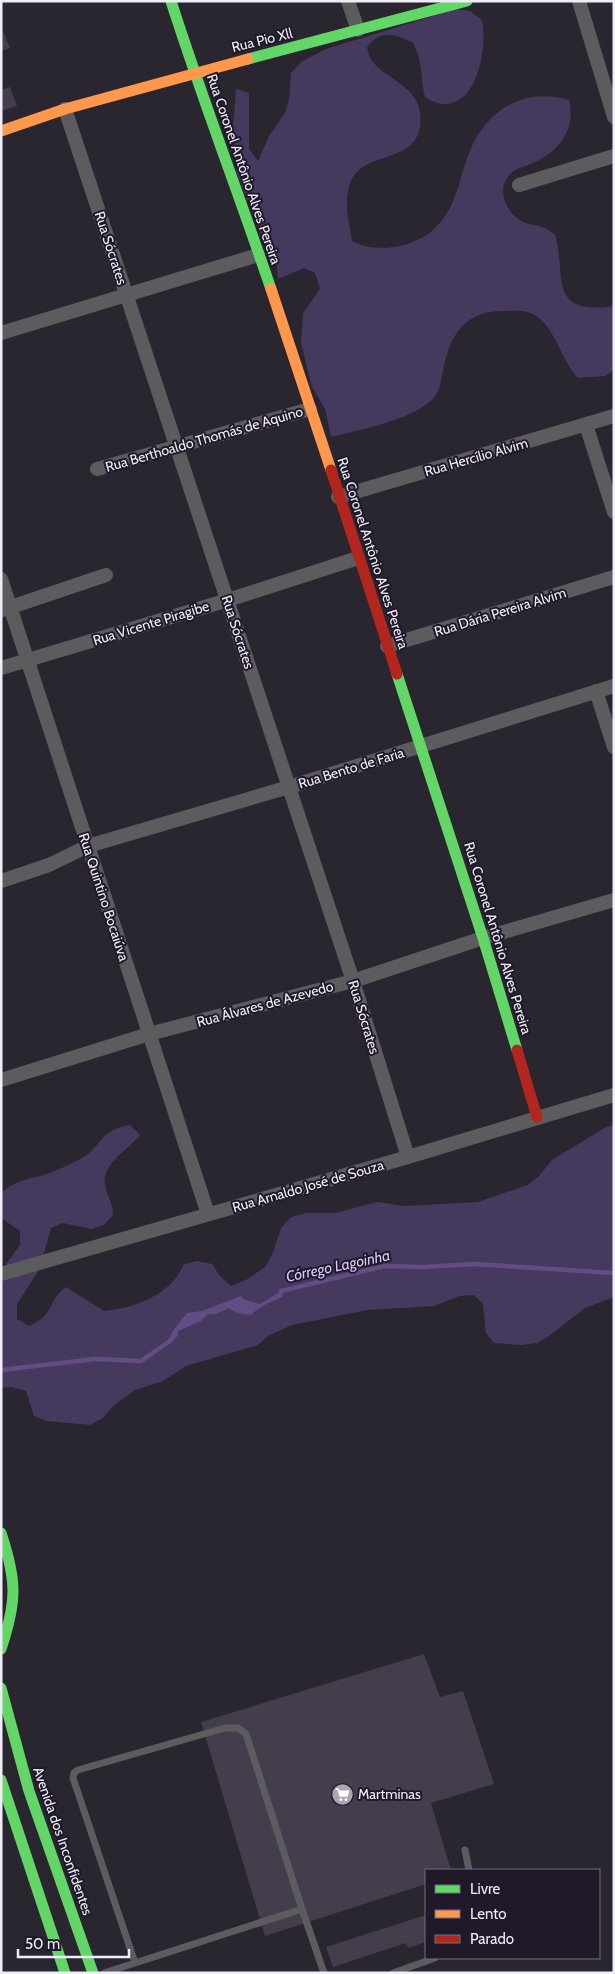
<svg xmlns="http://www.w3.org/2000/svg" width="615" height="1974" font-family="Cabin,sans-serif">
<rect width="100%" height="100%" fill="#292630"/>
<path fill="#46395e" d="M456 9 470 11 482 20C489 54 472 127 425 97 420 78 423 60 413 43 394 34 382 29 367 47 368 51 369 57 372 61 386 79 417 86 420 113 426 167 366 147 351 181 343 200 349 222 352 241 367 249 384 249 400 246 412 243 429 236 437 226 458 206 460 171 472 146 491 106 527 88 569 100 576 129 560 151 533 163 527 166 520 167 515 170 497 182 501 205 517 218 527 226 531 223 542 227 546 228 551 232 555 235 567 275 546 316 614 306V370L605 376 578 378C562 361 557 333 539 318 528 309 517 311 503 311 464 311 450 335 443 371 441 380 440 392 433 399 411 420 360 430 331 437L325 409 312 387 301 343 303 313 320 289 315 273 304 268 278 279 277 266 269 254 236 171 240 160 232 138 236 89 249 93V149L258 161 269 136 285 113 289 100 291 73 301 62 326 49Z
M130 1125 140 1135C128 1150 102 1163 105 1185 107 1197 113 1202 113 1215L104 1225 91 1229 63 1223 51 1228 39 1270 17 1304V1319L29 1326C56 1314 46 1302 66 1287L104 1311C135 1308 171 1295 184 1264L197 1261 212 1264 220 1276 231 1286 246 1280 265 1267 272 1255 281 1228 291 1217 306 1213H335L377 1202 405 1206 478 1202 528 1185 539 1176 552 1160 606 1127 614 1125V1297L585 1308 549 1336 537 1343 521 1345 494 1343 486 1333 483 1304 474 1295 460 1296 434 1306 367 1310 292 1325 268 1336 258 1345 186 1366 163 1381 135 1390 113 1406 103 1418 90 1425 46 1421 34 1416 26 1391 12 1387 1 1388V1271L20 1245V1231L1 1218V1193C14 1181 28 1179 44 1175 56 1171 69 1165 80 1159 102 1148 98 1130 130 1125Z"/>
<path fill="#614d83" d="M285 1289 282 1297C273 1301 257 1308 251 1315L237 1313 229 1308 216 1314H208L201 1321 178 1331V1336L167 1343 174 1329 187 1313 202 1311 241 1296 243 1299 260 1304Z"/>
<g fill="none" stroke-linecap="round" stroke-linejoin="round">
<path stroke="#614d83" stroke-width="4.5" d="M281 1291 385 1266 423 1267 474 1264 614 1273
M1 1370 95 1359 141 1361 170 1341 175 1335"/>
</g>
<path fill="#433d4c" d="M3 31 10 48 1 51V32Z
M10 87 17 106 1 111V90Z
M424 1654 440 1697 463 1691 494 1784 431 1803 451 1870H426V1884L265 1936 201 1722Z
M426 1915V1942L408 1948 406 1943 333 1967 326 1947Z"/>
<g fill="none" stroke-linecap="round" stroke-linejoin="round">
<path stroke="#5c5c5f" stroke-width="7" d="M465 1850 469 1870
M302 1909 324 1973
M104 1973 302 1909 246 1734 238 1728H225L78 1770 74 1773 73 1778 135 1963
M393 1973 435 1958"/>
<path stroke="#5c5c5f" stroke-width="14" d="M348 1 358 30
M579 1 614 117
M65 109 353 981 408 1157
M519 185 614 156
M1 333 258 255
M586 425 614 512
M97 469 310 409
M338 497 614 416
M1 579 208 1214
M2 610 106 575
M387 646 614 577
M1 668 228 600 358 558
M596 691 614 747
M1 881 49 865 88 846 289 787 614 686
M1 1080 149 1034 353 981 483 938 614 900
M1 1274 408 1157 614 1095"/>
<path stroke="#63d668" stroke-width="11" d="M171 1C202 98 238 192 271 289
M248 59 467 1
M397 674 483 938 517 1050
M1 1533C17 1581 17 1601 1 1649
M1 1688 29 1791 93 1973
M1 1780 65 1973"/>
<path stroke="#ff974d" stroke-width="11" d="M1 131 65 109 248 59
M271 289 331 470"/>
<path stroke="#b3261e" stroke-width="11" d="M331 470 397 674
M517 1050 537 1117"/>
</g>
<defs>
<symbol id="supermarket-disc" viewBox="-11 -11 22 22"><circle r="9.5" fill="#aaa7b2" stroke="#1f1929"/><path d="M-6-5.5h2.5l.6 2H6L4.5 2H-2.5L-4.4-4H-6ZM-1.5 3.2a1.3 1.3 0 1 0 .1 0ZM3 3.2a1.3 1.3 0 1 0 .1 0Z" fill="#fff"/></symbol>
</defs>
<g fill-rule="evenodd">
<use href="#supermarket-disc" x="330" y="1782" width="25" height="25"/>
</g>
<g text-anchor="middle" stroke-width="4" stroke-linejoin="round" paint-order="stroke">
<g font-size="14" fill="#f0edf8" stroke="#1f1929">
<text transform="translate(262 40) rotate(-14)" y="5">Rua Pio Xll</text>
<text transform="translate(244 169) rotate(71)" y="5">Rua Coronel Antônio Alves Pereira</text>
<text transform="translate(111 248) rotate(72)" y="5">Rua Sócrates</text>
<text transform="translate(204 439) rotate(-16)" y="5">Rua Berthoaldo Thomás de Aquino</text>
<text transform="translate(476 457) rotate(-16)" y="5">Rua Hercílio Alvim</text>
<text transform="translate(373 553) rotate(72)" y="5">Rua Coronel Antônio Alves Pereira</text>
<text transform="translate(500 612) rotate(-17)" y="5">Rua Dária Pereira Alvim</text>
<text transform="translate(151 623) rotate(-17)" y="5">Rua Vicente Piragibe</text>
<text transform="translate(238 632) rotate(72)" y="5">Rua Sócrates</text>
<text transform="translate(351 768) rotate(-17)" y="5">Rua Bento de Faria</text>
<text transform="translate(104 897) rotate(72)" y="5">Rua Quintino Bocaiúva</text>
<text transform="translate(498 938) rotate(73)" y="5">Rua Coronel Antônio Alves Pereira</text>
<text transform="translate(265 1004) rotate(-15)" y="5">Rua Álvares de Azevedo</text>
<text transform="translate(364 1017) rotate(73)" y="5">Rua Sócrates</text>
<text transform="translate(308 1186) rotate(-16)" y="5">Rua Arnaldo José de Souza</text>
<text transform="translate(63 1841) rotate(71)" y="5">Avenida dos Inconfidentes</text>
</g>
<g font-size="14" fill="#f0edf8" stroke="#1f1929" text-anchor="start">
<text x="358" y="1799">Martminas</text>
</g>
<g font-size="15" font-style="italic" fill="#dbcafe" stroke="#1f1929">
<text transform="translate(338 1266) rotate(-12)" y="5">Córrego Lagoinha</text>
</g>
</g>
<rect width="615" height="1974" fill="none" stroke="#f0edf8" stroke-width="5"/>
<rect x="425" y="1869" width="175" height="90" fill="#1f1929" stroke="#736e7c"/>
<rect x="435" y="1885" width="25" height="8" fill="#63d668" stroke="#736e7c"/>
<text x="470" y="1894" font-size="15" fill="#f0edf8">Livre</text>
<rect x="435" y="1910" width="25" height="8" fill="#ff974d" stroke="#736e7c"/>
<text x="470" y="1919" font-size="15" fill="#f0edf8">Lento</text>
<rect x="435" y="1935" width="25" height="8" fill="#b3261e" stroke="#736e7c"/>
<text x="470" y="1944" font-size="15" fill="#f0edf8">Parado</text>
<path d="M18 1949v8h111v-8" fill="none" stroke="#f0edf8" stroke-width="2.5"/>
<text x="25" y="1949" font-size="15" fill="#f0edf8" stroke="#1f1929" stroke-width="4" paint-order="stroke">50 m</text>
</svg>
